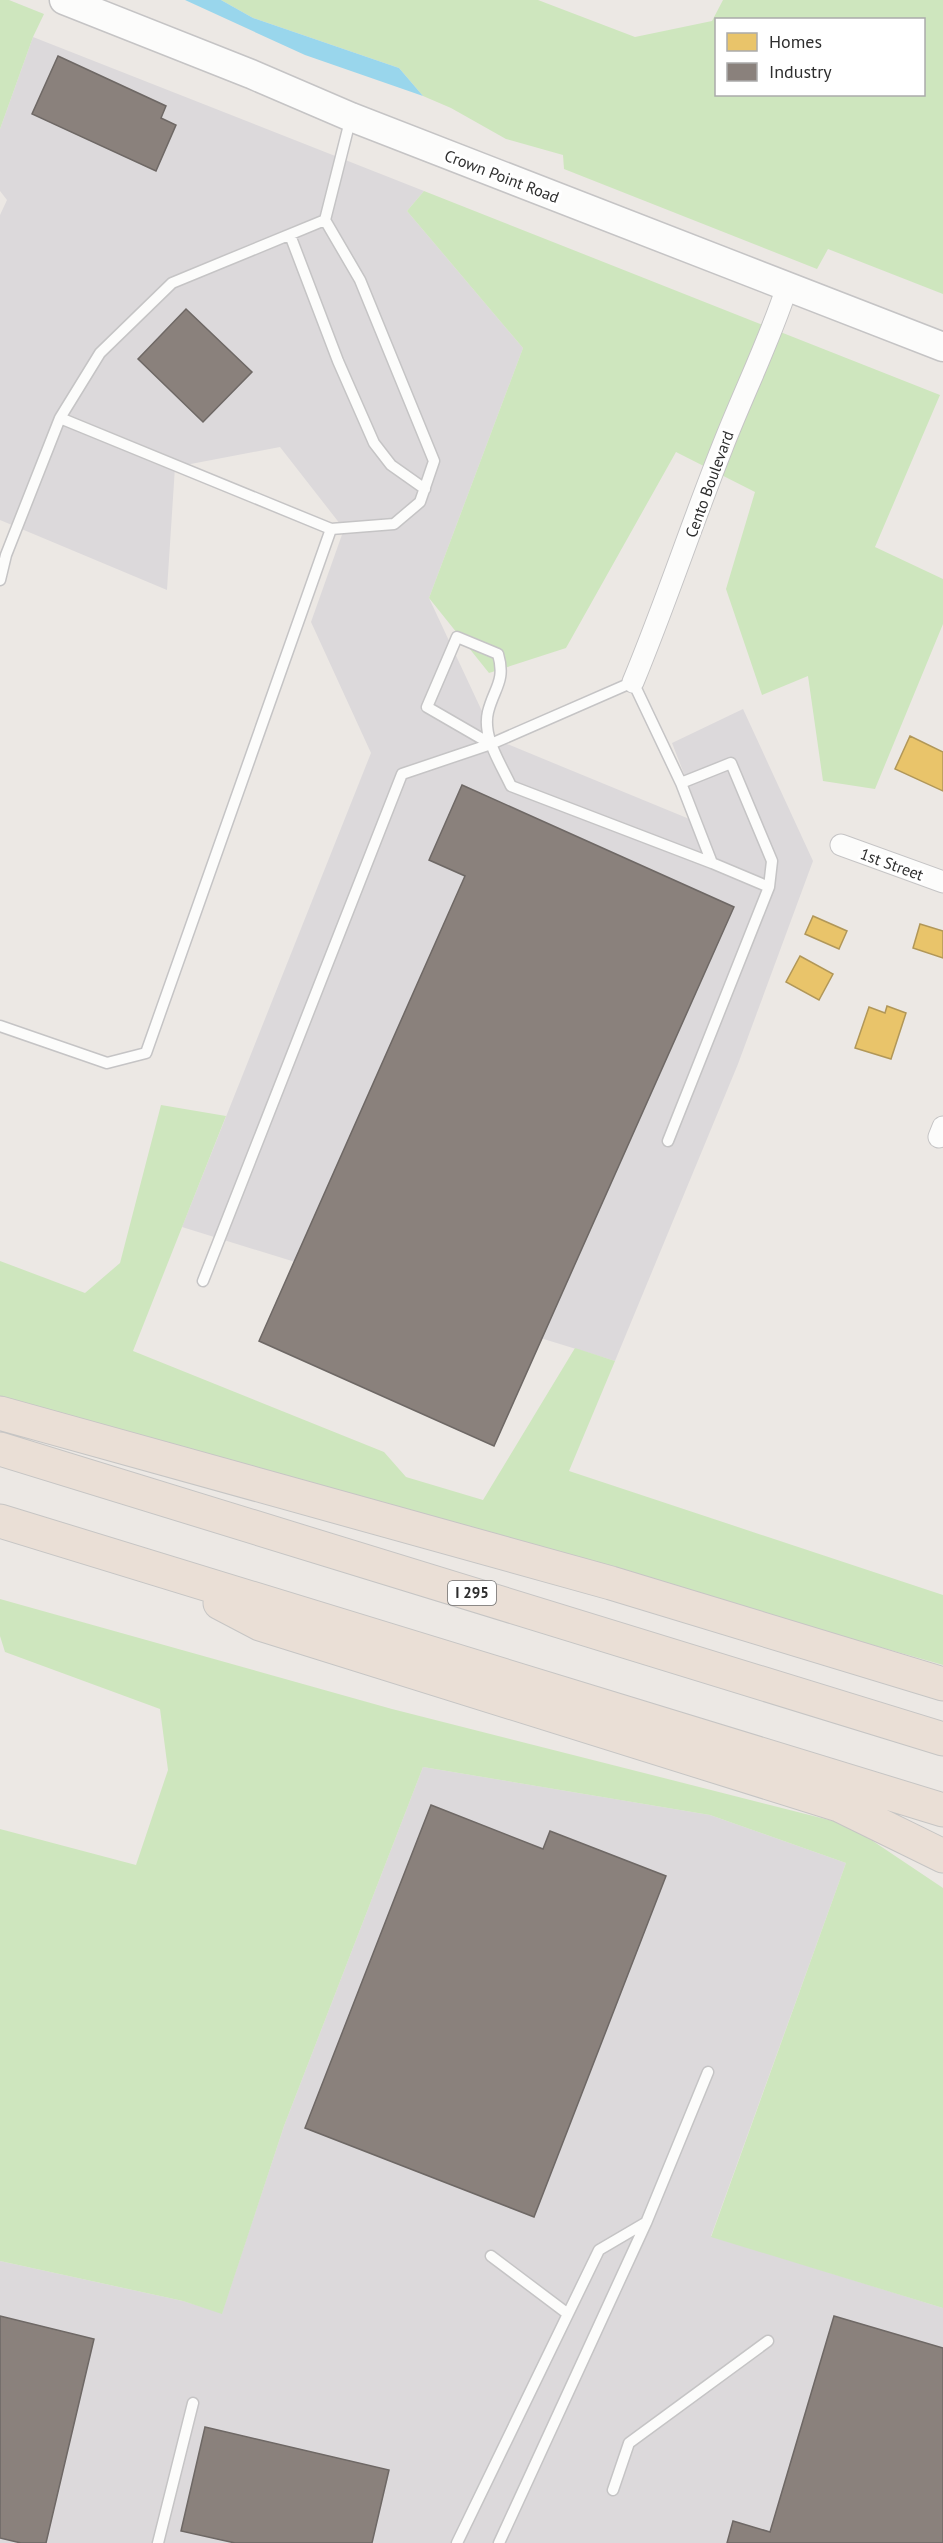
<svg xmlns="http://www.w3.org/2000/svg" width="943" height="2543" font-family="'PT Sans',sans-serif">
<rect width="100%" height="100%" fill="#ece8e4"/>
<path fill="#dcd9db" d="M33 37 424 191 407 211 523 348 429 598 495 739 704 825 672 743 743 709 813 861 738 1064 615 1361 182 1227 371 753 311 622 344 529 280 447 175 467 167 590 0 520V215L7 200 0 191V129Z
M423 1767 710 1815 846 1863 711 2236 943 2308V2543H0V2261L183 2301 222 2313 284 2126Z"/>
<path fill="#cee6be" fill-rule="evenodd" d="M0 0H9L44 14 33 37 0 129Z
M221 0H538L635 37 712 21 723 0H943V294L828 249 817 269 564 169 563 155 506 139 451 108 423 96 399 68 253 18ZM716 20H924V94H716Z
M424 191 940 395 875 547 943 579V624L875 789 823 781 808 676 762 695 726 589 755 492 676 452 566 648 489 673 429 598 523 348 407 211Z
M161 1105 226 1116 133 1351 384 1452 406 1477 483 1500 575 1348 615 1361 569 1471 943 1595V1665L0 1396V1261L85 1293 120 1263Z
M0 1599 392 1709 849 1825 943 1888V2308L711 2237 846 1863 710 1815 423 1767 284 2126 222 2314 183 2301 0 2261V1829L136 1865 168 1770 160 1709 5 1652 0 1636Z"/>
<path fill="#99d6ec" d="M185 0H221L253 18 399 68 423 96 305 55Z"/>
<path fill="#e9c46a" stroke="#b19758" stroke-width="1.5" d="M910 736 943 752V791L895 769Z
M813 916 847 931 839 949 805 934Z
M920 924 943 931V958L913 948Z
M800 956 833 974 819 1000 786 982Z
M887 1006 906 1013 891 1059 855 1048 869 1007 885 1013Z"/>
<path fill="#8a817c" stroke="#6e6865" stroke-width="1.5" d="M58 56 166 106 161 118 176 125 156 171 32 114Z
M186 309 252 372 203 422 138 359Z
M462 785 734 907 494 1446 259 1341 465 876 429 860Z
M431 1805 543 1849 550 1831 666 1876 534 2217 305 2128Z
M0 2316 94 2339 46 2543H21L0 2538Z
M834 2316 943 2348V2543H727L733 2521 770 2532Z
M205 2427 389 2470 372 2543H235L181 2531Z"/>
<g fill="none" stroke-linecap="round" stroke-linejoin="round">
<defs>
<path id="lane" d="M325 220 172 283 100 353 60 418 331 529 394 524 420 502 434 461 360 280 325 220 351 117
M290 235 338 361 374 443 391 465 425 489
M0 580 6 555 60 418
M681 783 731 763 772 861 769 887
M0 1026 107 1063 146 1053 331 529
M668 1141 769 887 712 863
M203 1281 402 774 491 744 633 682 681 783 712 863 511 786C501 764 482 737 488 712 494 688 506 681 498 654L457 637 427 707 491 744
M491 2256 568 2314
M613 2490 629 2443 768 2341
M158 2543 193 2403
M457 2543 599 2250 645 2223
M499 2543 646 2223 708 2072"/>
<path id="street" d="M633 682C665 605 691 526 722 448 743 394 769 342 787 287
M841 845 943 882
M939 1137 943 1127"/>
<path id="secondary" d="M64 0 251 74 351 117 943 347"/>
<path id="highway" d="M0 1413 611 1583 943 1684
M0 1449 943 1739
M0 1521 943 1810
M220 1603 260 1624 839 1805 943 1856"/>
</defs>
<use href="#lane" stroke="#c5c4c5" stroke-width="13"/>
<use href="#street" stroke="#c5c4c5" stroke-width="23"/>
<use href="#secondary" stroke="#c5c4c5" stroke-width="31"/>
<use href="#highway" stroke="#c6c5c4" stroke-width="35"/>
<use href="#lane" stroke="#fcfcfb" stroke-width="10"/>
<use href="#street" stroke="#fcfcfb" stroke-width="21"/>
<use href="#secondary" stroke="#fcfcfb" stroke-width="28"/>
<use href="#highway" stroke="#eadfd6" stroke-width="33"/>
</g>
<g text-anchor="middle" stroke-width="6" stroke-linejoin="round" paint-order="stroke">
<rect fill="#fff" stroke="#6d6d6d" stroke-width="1.5" x="448" y="1581" width="48" height="24" rx="4.5"/>
<g font-size="15" font-weight="bold" fill="#2e2e2e">
<text x="472" y="1598">I 295</text>
</g>
<g font-size="16" fill="#2e2e2e" stroke="#fff">
<text transform="translate(502 176) rotate(21)" y="6">Crown Point Road</text>
<text transform="translate(709 484) rotate(-70)" y="6">Cento Boulevard</text>
<text transform="translate(892 864) rotate(20)" y="6">1st Street</text>
</g>
</g>
<rect x="715" y="18" width="210" height="78" fill="#ffffff" stroke="#ababab" stroke-width="1.5"/>
<rect x="727" y="33" width="30" height="18" fill="#e9c46a" stroke="#ababab" stroke-width="1.5"/>
<text x="769" y="48" font-size="18" fill="#2e2e2e">Homes</text>
<rect x="727" y="63" width="30" height="18" fill="#8a817c" stroke="#ababab" stroke-width="1.5"/>
<text x="769" y="78" font-size="18" fill="#2e2e2e">Industry</text>
</svg>
